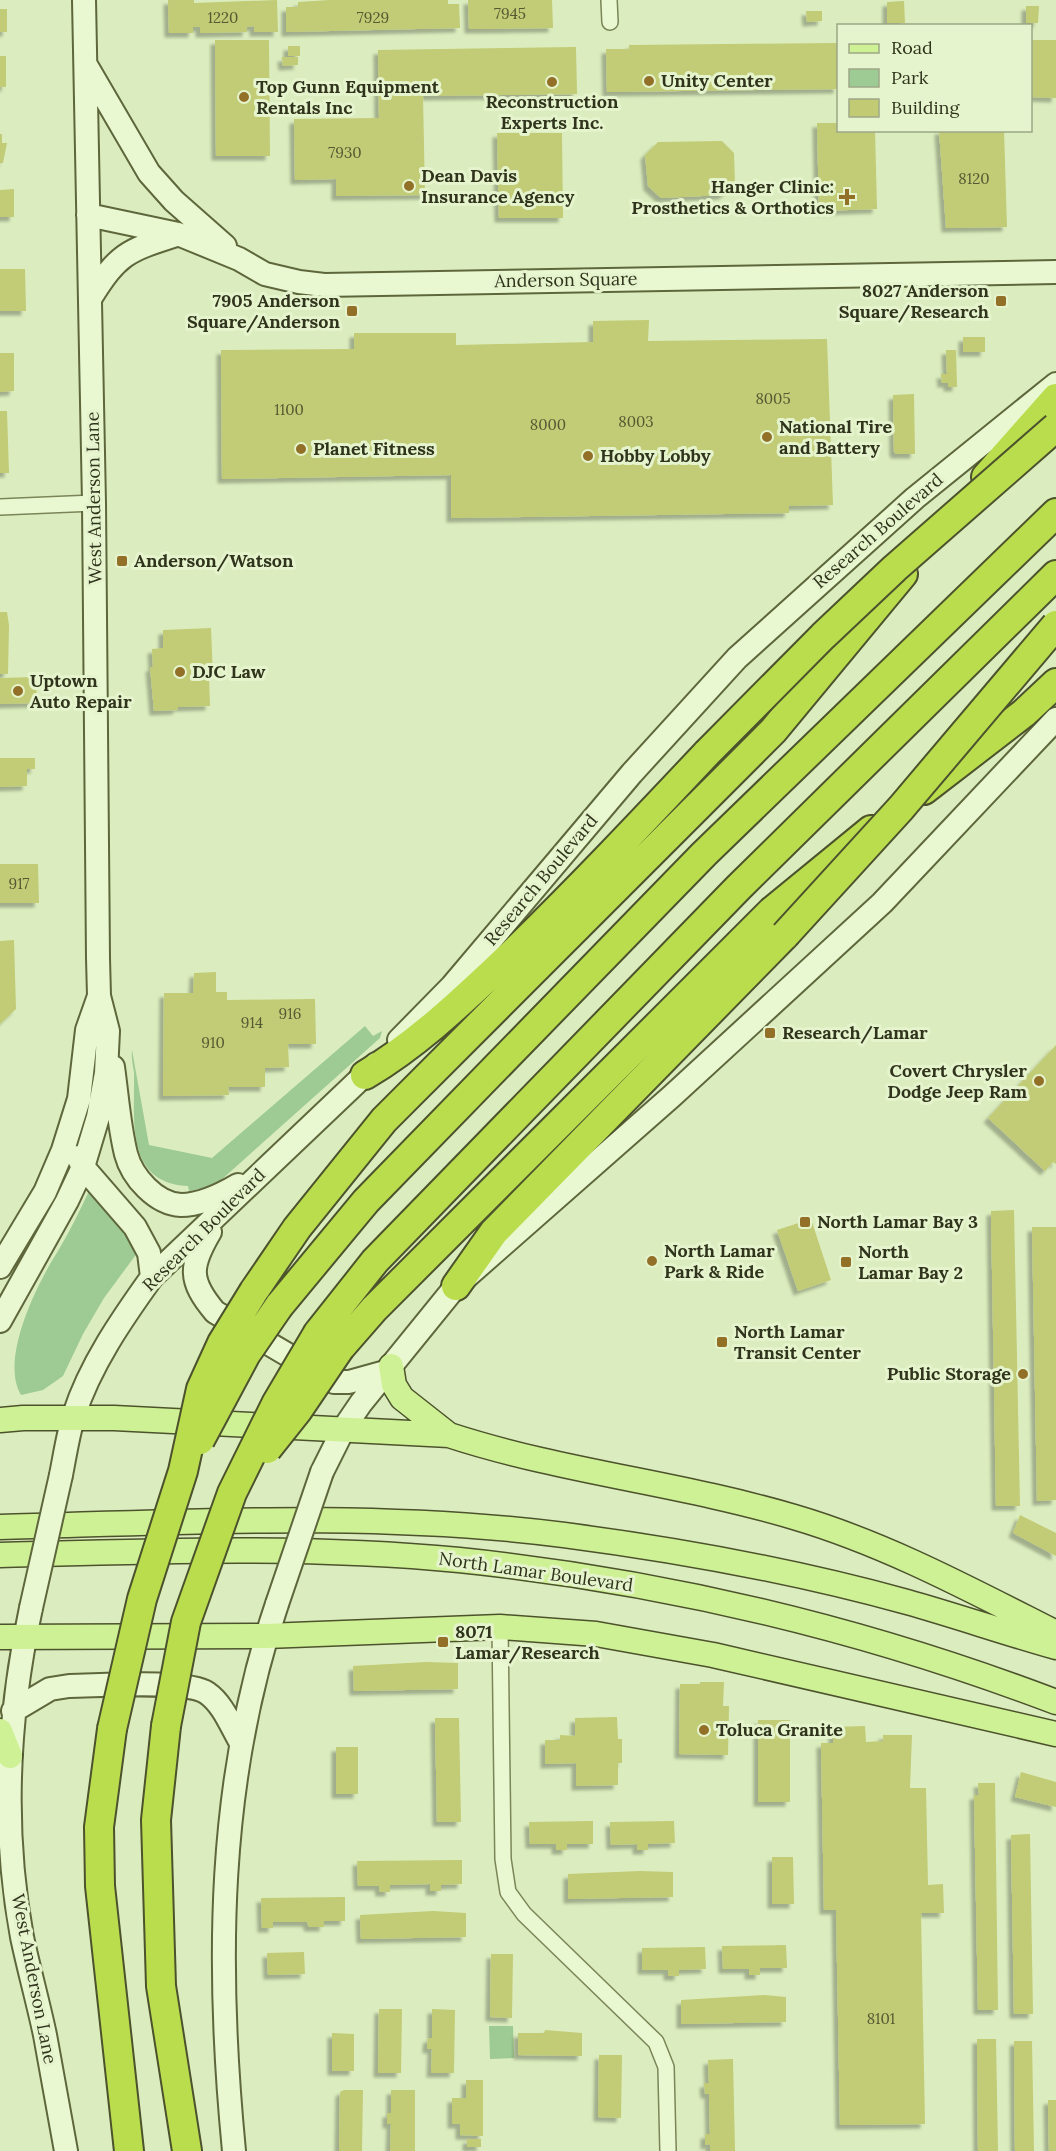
<svg xmlns="http://www.w3.org/2000/svg" width="1056" height="2151" font-family="Lora,serif">
<defs>
<filter id="shadow"><feDropShadow dx="-4.5" dy="4.5" stdDeviation="1.5" flood-color="#0004"/></filter>
</defs>
<rect width="100%" height="100%" fill="#dbedbe"/>
<path fill="#9eca93" d="M365 1026 373 1036 382 1031 380 1038 220 1181 207 1188 189 1191 188 1186C124 1183 135 1118 134 1073 133 1065 131 1058 132 1050L149 1145 212 1158Z
M90 1189C106 1206 140 1229 135 1256L104 1298 83 1334 63 1376 43 1390 21 1395C0 1360 35 1287 58 1251 70 1231 80 1210 90 1189Z
M489 2026H513L514 2058 490 2059Z"/>
<path fill="#c2cb74" filter="url(#shadow)" d="M168 0H194V3L277 0 278 32H254V26L247 27V32L200 33V27H193V33H169Z
M330 0H448V4H459L460 28 286 32V7H298V2Z
M468 0H552L553 28 469 29Z
M904 1 905 23H887V2Z
M1026 6H1039L1038 23H1026Z
M0 9H7V32H0Z
M806 11H822V21L807 22Z
M215 40H269L270 156H216Z
M1030 40H1056V98L1030 97Z
M838 43V89L607 92 606 49H629V45Z
M288 46H300V56H288Z
M576 47 577 94 423 96 425 195 336 196V179L295 180 294 119 379 118 378 50Z
M0 56H6V87H0Z
M282 57H298V65L283 66Z
M817 123H838V130H875L877 209 819 211Z
M939 130H1004L1007 227 946 228Z
M497 133H562L563 218H499Z
M0 134H2V143H7L3 163H0Z
M722 141 734 153 735 185 723 195 661 198 648 186 645 155 658 142Z
M14 189V217H0V190Z
M0 269H25L26 311H0Z
M649 320 648 341 827 339 833 505 789 506V513L451 518V475L222 479 221 350 354 349V333H456V345L593 342V321Z
M963 337H985V352H963Z
M946 350H956L957 387H948V383H942L941 374H947Z
M0 353H14V391L0 392Z
M914 394 915 454H896L894 452 893 395Z
M0 411H7L9 473H0Z
M0 612H7L9 625 8 674H0Z
M211 628 213 677 209 678 210 706 178 707 177 710 154 711 150 667H153L152 649 163 648V630Z
M36 677 37 703 0 704V678Z
M0 758H35V769H27V786L0 787Z
M0 864H38L39 903H0Z
M14 940 16 1009 0 1024V941Z
M216 972V992H227V1000L315 999 316 1044H288L289 1067 265 1068V1087H228L229 1095 163 1096 164 993H193L194 973Z
M1056 1045V1164L1053 1162 1045 1171 988 1118Z
M1014 1210 1020 1506H996L991 1211Z
M811 1219 831 1280 798 1291 777 1230Z
M1032 1227H1056V1500L1037 1501Z
M1020 1515 1056 1533V1556L1013 1533Z
M426 1662 458 1663V1689L354 1691 353 1666Z
M700 1682H724L723 1706H729L728 1755 679 1754 680 1684H700Z
M617 1717 618 1739H622V1763H618V1785L576 1786V1763L545 1764V1740H560V1735L575 1736V1718Z
M435 1718H459L461 1822H437Z
M758 1720H790V1802H758Z
M865 1726 866 1742 883 1741V1735H912L910 1788H926L928 1885 943 1884 944 1913H921L925 2124 840 2125 836 1910H824L821 1743H833V1727Z
M336 1747H358V1794H336Z
M1021 1772 1056 1782V1807L1015 1797Z
M978 1783H995L998 2010H978L974 1795H979Z
M593 1821V1844H567V1850H556V1844H530L529 1822Z
M674 1821 675 1843 648 1844V1850H637V1844L611 1845 610 1822Z
M1030 1834 1033 2014H1014L1011 1835Z
M772 1857H793L794 1904H772Z
M462 1860V1884L441 1885V1891H430V1884L390 1885V1892H380L379 1886H358L357 1861Z
M640 1871 673 1872V1897L568 1899V1874Z
M345 1897V1921H324V1927H309L307 1922H273V1928H262L261 1898Z
M433 1911 466 1913V1937L361 1939 360 1915Z
M786 1945 787 1968H760V1975H749V1969H723L722 1946Z
M705 1947 706 1969 679 1970V1976H668V1970H642V1948Z
M304 1952 305 1974 268 1975 267 1953Z
M491 1954H513L512 2018 490 2017Z
M764 1995 786 1997V2022L681 2024V2000Z
M379 2009H402L401 2073H378Z
M432 2009 455 2010 454 2073H431L432 2049H427V2044L428 2038H432Z
M545 2030 582 2033V2056L518 2055V2033H544Z
M332 2033 354 2034V2071H332Z
M977 2039H996L998 2151H978Z
M1014 2041H1032L1034 2151H1015Z
M599 2055H622L621 2118 598 2117Z
M733 2059 735 2151H710V2144L705 2145V2134H710L709 2094H705L704 2083H709L708 2060Z
M466 2080H483V2136L460 2135V2124H452V2098H466Z
M344 2090H363L362 2151H339L340 2092Z
M391 2090H415V2151H390L391 2124H387V2113H391Z
M1048 2100H1056V2151H1049Z
M467 2139H481V2147H467Z"/>
<g fill="none" stroke-linecap="round" stroke-linejoin="round">
<defs>
<path id="minor" d="M609 0 610 22
M0 507 94 503
M500 1627 503 1859 508 1892 524 1914 656 2042 666 2067 668 2151"/>
<path id="secondary" d="M86 65 149 173 174 201 225 246
M88 215 178 234 239 259 265 274 299 282 324 285 1056 272
M90 299C118 254 126 251 176 235
M399 1040 452 986 632 773 737 658 915 498 1056 384
M113 1067C117 1095 119 1126 126 1154 132 1177 156 1204 181 1205 201 1205 221 1195 238 1185
M78 1157 83 1167 135 1227 149 1253 152 1277
M210 1232C190 1266 188 1280 215 1312L334 1382H349L385 1372
M0 1267 45 1192 63 1150 79 1099 87 1030 99 996
M0 1321 67 1201 83 1167 98 1117 106 1073 108 1031 99 996 98 958 94 503 84 0
M322 1472 344 1428 361 1403 456 1286 672 1096 882 903 1056 719
M61 1475C65 1455 68 1434 74 1415 90 1365 122 1319 152 1277L376 1064
M31 1608C8 1715 2 1829 22 1937 29 1970 38 2002 45 2035 52 2073 59 2112 66 2151
M13 1711 50 1689 69 1686C97 1686 187 1679 207 1693 223 1704 231 1726 241 1743
M234 2151C216 1966 217 1781 277 1604"/>
<path id="primary" d="M391 1366 394 1385 402 1398 449 1435
M0 1420 23 1418H114L449 1435C562 1472 680 1483 794 1517 886 1544 971 1590 1056 1633
M0 1527C187 1522 377 1511 564 1535 679 1550 795 1571 907 1602 957 1616 1006 1633 1056 1647
M0 1555C152 1551 307 1545 459 1560 663 1581 864 1629 1056 1702
M0 1637 266 1636 500 1627 596 1634 713 1655 1056 1734
M0 1731 10 1756"/>
<path id="motorway" d="M986 477 1056 398
M924 790 1024 713 1056 683
M365 1075C419 1043 463 1000 509 957 577 891 642 822 707 753
M456 1286 494 1232 785 935
M254 1291 297 1228 384 1120 773 731 903 574
M279 1306 366 1201 704 854 1056 513
M318 1333 375 1261 738 888 1056 575
M340 1348 374 1309 772 911 871 830
M166 1726 156 1820 161 1986 187 2151
M112 1729 99 1827 100 1886 129 2151"/>
</defs>
<use href="#minor" stroke="#7b8557" stroke-width="18"/>
<use href="#secondary" stroke="#5e663b" stroke-width="26"/>
<use href="#primary" stroke="#4c522c" stroke-width="27"/>
<use href="#motorway" stroke="#4c522c" stroke-width="32"/>
<use href="#minor" stroke="#e9f8d1" stroke-width="15"/>
<use href="#secondary" stroke="#e9f8d1" stroke-width="22"/>
<use href="#primary" stroke="#cff195" stroke-width="24"/>
<use href="#motorway" stroke="#badd4e" stroke-width="28"/>
<defs>
<path id="secondary-bridge" d="M277 1604 322 1472
M31 1608 61 1475"/>
<path id="motorway-bridge" d="M707 753 823 636 895 568 1056 427
M785 935 901 808 1056 625
M200 1440 246 1354 279 1306
M267 1449 298 1410 340 1348
M166 1726 186 1622 232 1493 276 1404 318 1333
M112 1729 142 1599 183 1471 201 1389 222 1343 254 1291"/>
</defs>
<use href="#secondary-bridge" stroke="#5e663b" stroke-width="26" stroke-linecap="butt"/>
<use href="#motorway-bridge" stroke="#4c522c" stroke-width="32" stroke-linecap="butt"/>
<use href="#secondary-bridge" stroke="#e9f8d1" stroke-width="22"/>
<use href="#motorway-bridge" stroke="#badd4e" stroke-width="28"/>
</g>
<g fill="#927028" stroke="#e5f4cd" stroke-width="2">
<circle cx="649" cy="81" r="6"/>
<circle cx="552" cy="82" r="6"/>
<circle cx="244" cy="97" r="6"/>
<circle cx="409" cy="186" r="6"/>
<path d="M844 188h6v6h6v6h-6v6h-6v-6h-6v-6h6z"/>
<rect x="995" y="295" width="12" height="12" rx="3"/>
<rect x="346" y="305" width="12" height="12" rx="3"/>
<circle cx="767" cy="437" r="6"/>
<circle cx="301" cy="449" r="6"/>
<circle cx="588" cy="456" r="6"/>
<rect x="116" y="555" width="12" height="12" rx="3"/>
<circle cx="180" cy="672" r="6"/>
<circle cx="18" cy="691" r="6"/>
<rect x="764" y="1027" width="12" height="12" rx="3"/>
<circle cx="1039" cy="1081" r="6"/>
<rect x="799" y="1216" width="12" height="12" rx="3"/>
<circle cx="652" cy="1261" r="6"/>
<rect x="840" y="1256" width="12" height="12" rx="3"/>
<rect x="716" y="1336" width="12" height="12" rx="3"/>
<circle cx="1023" cy="1374" r="6"/>
<rect x="437" y="1636" width="12" height="12" rx="3"/>
<circle cx="704" cy="1730" r="6"/>
</g>
<g text-anchor="middle" stroke-width="6" stroke-linejoin="round" paint-order="stroke">
<g font-size="15" fill="#545a32">
<text x="510" y="19">7945</text>
<text x="223" y="23">1220</text>
<text x="373" y="23">7929</text>
<text x="345" y="158">7930</text>
<text x="974" y="184">8120</text>
<text x="773" y="404">8005</text>
<text x="289" y="415">1100</text>
<text x="636" y="427">8003</text>
<text x="548" y="430">8000</text>
<text x="19" y="889">917</text>
<text x="290" y="1019">916</text>
<text x="252" y="1028">914</text>
<text x="213" y="1048">910</text>
<text x="881" y="2024">8101</text>
</g>
<g font-size="18" font-weight="bold" fill="#30341c" stroke="#e5f4cd" text-anchor="start">
<text x="661" y="87">Unity Center</text>
<text x="256" y="93">Top Gunn Equipment<tspan x="256" dy="21">Rentals Inc</tspan></text>
<text x="552" y="108" text-anchor="middle">Reconstruction<tspan x="552" dy="21">Experts Inc.</tspan></text>
<text x="421" y="182">Dean Davis<tspan x="421" dy="21">Insurance Agency</tspan></text>
<text x="834" y="193" text-anchor="end">Hanger Clinic:<tspan x="834" dy="21">Prosthetics &amp; Orthotics</tspan></text>
<text x="989" y="297" text-anchor="end">8027 Anderson<tspan x="989" dy="21">Square/Research</tspan></text>
<text x="340" y="307" text-anchor="end">7905 Anderson<tspan x="340" dy="21">Square/Anderson</tspan></text>
<text x="779" y="433">National Tire<tspan x="779" dy="21">and Battery</tspan></text>
<text x="313" y="455">Planet Fitness</text>
<text x="600" y="462">Hobby Lobby</text>
<text x="134" y="567">Anderson/Watson</text>
<text x="192" y="678">DJC Law</text>
<text x="30" y="687">Uptown<tspan x="30" dy="21">Auto Repair</tspan></text>
<text x="782" y="1039">Research/Lamar</text>
<text x="1027" y="1077" text-anchor="end">Covert Chrysler<tspan x="1027" dy="21">Dodge Jeep Ram</tspan></text>
<text x="817" y="1228">North Lamar Bay 3</text>
<text x="664" y="1257">North Lamar<tspan x="664" dy="21">Park &amp; Ride</tspan></text>
<text x="858" y="1258">North<tspan x="858" dy="21">Lamar Bay 2</tspan></text>
<text x="734" y="1338">North Lamar<tspan x="734" dy="21">Transit Center</tspan></text>
<text x="1011" y="1380" text-anchor="end">Public Storage</text>
<text x="455" y="1638">8071<tspan x="455" dy="21">Lamar/Research</tspan></text>
<text x="716" y="1736">Toluca Granite</text>
</g>
<g font-size="18" fill="#30341c" stroke="#e5f4cd">
<text transform="translate(566 280) rotate(-1)" y="6">Anderson Square</text>
<text transform="translate(94 498) rotate(-91)" y="6">West Anderson Lane</text>
<text transform="translate(878 531) rotate(-41)" y="6">Research Boulevard</text>
<text transform="translate(541 880) rotate(-50)" y="6">Research Boulevard</text>
<text transform="translate(204 1230) rotate(-45)" y="6">Research Boulevard</text>
<text transform="translate(536 1572) rotate(8)" y="6">North Lamar Boulevard</text>
<text transform="translate(34 1979) rotate(79)" y="6">West Anderson Lane</text>
</g>
</g>
<rect x="837" y="24" width="195" height="108" fill="#e5f4cd" stroke="#9da786" stroke-width="1.5"/>
<rect x="849" y="44" width="30" height="9" fill="#cff195" stroke="#9da786" stroke-width="1.5"/>
<text x="891" y="54" font-size="18" fill="#30341c">Road</text>
<rect x="849" y="69" width="30" height="18" fill="#9eca93" stroke="#9da786" stroke-width="1.5"/>
<text x="891" y="84" font-size="18" fill="#30341c">Park</text>
<rect x="849" y="99" width="30" height="18" fill="#c2cb74" stroke="#9da786" stroke-width="1.5"/>
<text x="891" y="114" font-size="18" fill="#30341c">Building</text>
</svg>
